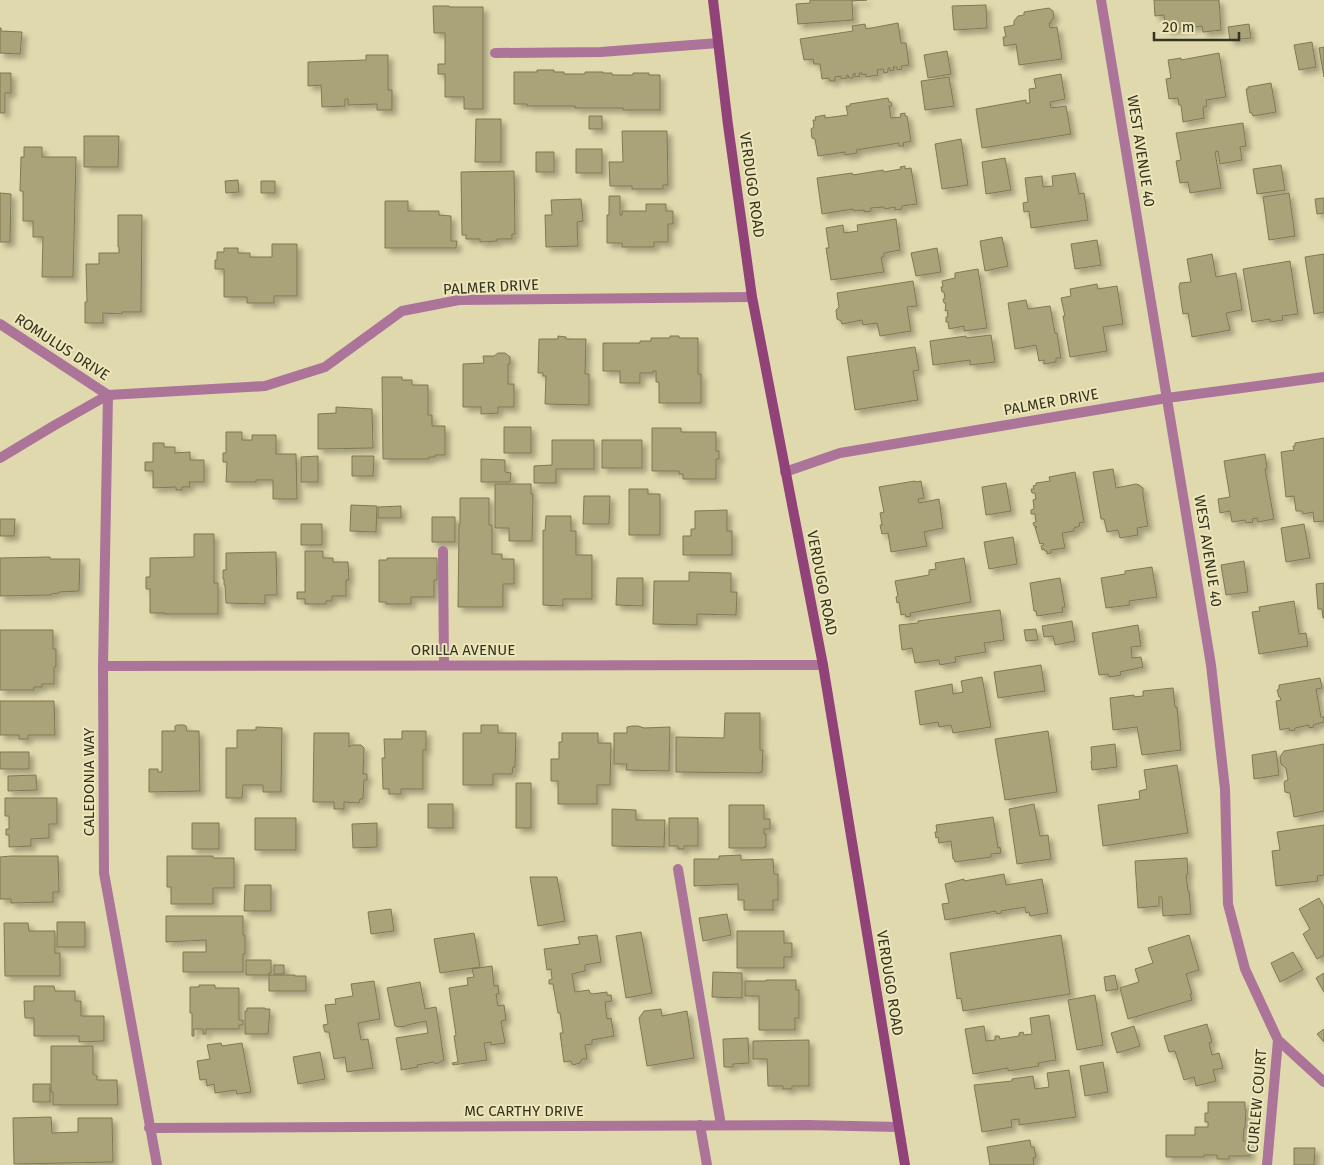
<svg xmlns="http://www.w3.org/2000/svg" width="1324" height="1165" font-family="'Fira Sans',sans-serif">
<defs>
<filter id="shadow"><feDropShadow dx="4.5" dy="4.5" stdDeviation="2.5" flood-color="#0004"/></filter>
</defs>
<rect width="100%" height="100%" fill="#e0d9ad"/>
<path fill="#aaa379" stroke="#7f7951" filter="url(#shadow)" d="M810 0H867L852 1 853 20 798 24 796 4 810 3Z
M1154 0H1219L1221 30 1203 32 1202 26 1166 30 1164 15 1155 16Z
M986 5 987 28 954 30 952 6Z
M433 6H449V7H483V109H464V97H445V74H438V64H445V33H434Z
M1049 8 1053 11 1054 18 1051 20V23H1049L1050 28 1057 27 1062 59 1019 65 1016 44 1004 46 1003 37H1006L1004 27 1014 25V21L1018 16 1024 15V12Z
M898 23 901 43H906L909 65 901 66 902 69 897 70V67H893L894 70 890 71V68H888V72L884 73 883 69 877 70 878 75 866 77V74L862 75V73H859L860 76 855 77V73L853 74V78H849L848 75H847V78L841 79V76L835 77V81H830L829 78 822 79 820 64H814L813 59 804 60 800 39 853 31 852 26 865 24 866 29Z
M1249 24 1251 38 1230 40 1228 27Z
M0 28H1V31L22 32 20 54 0 53Z
M1312 42 1316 67 1299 70 1294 45Z
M1324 47V77L1319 48Z
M947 51 951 74 928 78 924 55Z
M1219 53 1226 97 1206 100 1207 106 1203 107 1204 118 1183 122 1181 105H1179L1178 98 1169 99 1166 79 1171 78 1168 60 1181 58V60Z
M366 55H388V90H392V110H377V104L348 105V99H345V106L322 107 321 85 308 86V62L366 60Z
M537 70H554V72H564V74H585V72H603V73H612V75H633V73H649V75H660V110H623V108H575V106H527V104H514V72H537Z
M0 73H11V93H5V113H0Z
M1061 74 1065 99 1050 102 1051 108 1066 106 1071 134 982 148 976 109 1026 100V103H1030L1029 89 1036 88 1034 79Z
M949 77 954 106 925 110 921 81Z
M1271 83 1276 112 1253 116 1252 113H1250L1246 89H1248V87Z
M888 98 889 102H891L892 106H889L891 118 901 117 900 114 905 113V116H907L911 141 903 143 904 146H899V143L856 150 857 153 845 155V152L818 156 815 139 812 138 811 129 814 127 813 120H816L815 117 825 115V118L848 115 846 106H850V104Z
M589 116H602V129H589Z
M476 119H501V162H475Z
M1243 123 1246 146 1240 147 1242 160 1220 164 1218 151 1215 152 1221 188 1190 193 1188 182 1180 183 1176 161 1181 160 1176 133Z
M622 131H667L668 185H663V189H632V186H610L609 162H623Z
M84 136H119L118 167H84Z
M961 139 968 185 942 189 935 144Z
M24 147H42V157H76L73 277H42L43 237H33V221H23V191H20L21 157H24Z
M576 149H602V173H576Z
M536 152H554V172H536Z
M1005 158 1011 190 986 194 982 162Z
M1281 165 1285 190 1257 194 1253 169Z
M905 166V169L911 168 917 204 902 206V209L895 210V207L885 209 884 207 871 208V211L864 212V210L854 211 853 209 822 214 817 178 852 173 853 175 883 170 884 172 901 169 900 167Z
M514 171 515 234H512V239H497V241L480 242V239H466V235H462L461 172Z
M1075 173 1079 194 1084 193 1088 220 1031 228 1029 211 1024 212 1023 203 1028 202 1025 178 1042 176 1043 187 1053 186 1052 176Z
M238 180 239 192 226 193 225 181Z
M261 181H275V193H261Z
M0 193 11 194 10 242H0Z
M1289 193 1295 236 1269 240 1263 197Z
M609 196H620V215H622V211H646V204H666V211H673V224H668V242H654V247H622V243H607V215H609Z
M1324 198V213L1317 214 1315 199Z
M581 199 583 221 577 222 578 246 546 247 545 215H552L551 200Z
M385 201H408V211H439V215L451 216V241H457L456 248H385Z
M118 215H142L141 312H122V314L103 313V323H85V302H87L86 264H99V253H119V247H118Z
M896 219 900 250 884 253V257H881L884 272 831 280 826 248H829L826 228 843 225 844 233 858 231 857 225Z
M1002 237 1008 266 985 271 980 241Z
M1097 240 1101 265 1075 269 1071 244Z
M272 244H297V296H274V303H247V297H224V269H215V260H217V252H224V248H238V253H250V257H272Z
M937 248 941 272 916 276 911 253Z
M1212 254 1216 277 1236 273 1242 310 1226 313 1230 330 1192 337 1188 313 1183 314 1179 287 1180 283 1191 282 1187 259Z
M1324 254V312L1314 314 1305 257Z
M1290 261 1298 314 1282 316 1283 320 1270 322V319L1252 322 1243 269Z
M978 269 987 328 964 331V326L949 329 948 322H946V317H948L947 310 945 311 946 303H944L943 299H945L944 292H942L941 287H943L942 281 955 278V273Z
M913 281 917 306 907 307 911 331 880 336 877 323 863 325 862 320 842 324 841 321 837 319 836 310 839 307 837 293Z
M1097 284 1098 289 1117 286 1123 324 1103 327 1107 351 1070 357 1063 316H1065L1061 298 1071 296 1070 289Z
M1026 300 1028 309 1050 306 1055 333H1057L1061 358H1056V362L1044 364V360L1039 361 1036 345 1015 349 1008 303Z
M991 335 995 362 970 365V360L933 365 930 341 966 336V338Z
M558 336 566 337V339H586L585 374H589V405L545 404 546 376H543V373H538L539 339H558Z
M670 336H679V338H698V374H701V403H659V382H656V371H653V373H640V383H620V371H603V343H640V341H651V338H670Z
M915 347 919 370 913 371 918 400 855 410 847 357Z
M498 353H505L510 357V364H508V384H514V407H498V413L481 414V407H463V364L484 363 483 356H494Z
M382 377H402V380H412V385H428V415H432V426H445V455H435V457H429V459H383Z
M336 407 372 409 373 448 318 449V414L336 413Z
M504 427H531V453H504Z
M652 428H681V432H716V451H719V459H716V479H683V474H679V471H652Z
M226 432H242V440H252V435H276V454H296L297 499H273V480H256V482H226L227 462H223V453H226Z
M1324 438V521L1314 522 1313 512 1303 514 1302 511H1296L1294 496 1286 497 1281 452 1294 450 1293 446H1295V443Z
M552 440H594V469H556V483H534V466L552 465Z
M602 440H642V468H602Z
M153 443H164V447H175V453L190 452V460H204V482H189L190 487H182V490H176V487L153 488V471H145V462H153Z
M1265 454 1267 468 1265 469 1274 519 1258 522 1257 518 1252 519 1253 522 1246 523 1245 520 1232 522 1230 511 1220 513 1218 499 1230 497 1224 461Z
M318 456V482H301V457Z
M352 456H374L373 476H352Z
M481 459 505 460V472L511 473 510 482H481Z
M1113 469 1116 488 1136 484 1139 485 1143 488V495L1148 526 1137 528 1138 535 1120 538 1118 530 1107 532 1104 519H1101L1093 472Z
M1075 472 1084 522 1079 523 1080 526 1074 528V531L1062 533 1065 548 1051 550V553L1047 554V551H1045L1044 549 1042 550 1041 546 1044 545 1043 543 1040 544 1035 527H1037L1034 526 1033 523 1036 522 1035 514H1031V510L1034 509 1033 500 1036 499 1035 493H1032L1031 489H1034L1033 486 1036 485V483L1050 481 1049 477Z
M915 481 916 482 921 481 924 498 918 499 919 503 939 499 943 528 924 532 927 546 891 552 888 533 882 534 880 525H882L880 513 884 512 879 487Z
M1006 483 1011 511 986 515 982 487Z
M495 484H531V494H533L532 541H509V528H495Z
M629 489H648V494H660V535H629Z
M584 496H610L609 524H583Z
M460 498H489V525H492V554H502V559H514V584H503V607H458L459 524H460Z
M351 505 377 506 376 532 350 531Z
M401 506V518H378V507Z
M727 510V531H732V555H683V536H691V529H695V511Z
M546 516H571V531H576V555H592V599H563V606L543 605V530L545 531Z
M432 517H455V542H432Z
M0 519H15L14 536H0Z
M301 524H322V545H301Z
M1304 524 1310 558 1286 562 1281 528Z
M194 534H214V583H218V614H165V613H150V589H146V577H150V558L194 557Z
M1013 537 1017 564 989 569 984 542Z
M305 551H323V558H333V562H348L349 580H346V596H332V601H326V604H305V599H297V592H305Z
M276 552 277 595H265V604L226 603 225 585H224V579H223V570H226V553Z
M50 557V559H80L79 591 59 592V593L51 594V595L0 596V558Z
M387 558H437V580H434V597H411V604H386V602H379V560H387Z
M964 558 971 602 910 613 911 616 906 617 905 614 901 615 899 602 897 603 896 597 898 596 895 581 929 575V570L936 569 935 563Z
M1244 561 1248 592 1226 595 1221 565Z
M1152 567 1157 597 1129 601 1130 605 1106 608 1101 578 1125 574V571Z
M689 572 731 573V592H737L736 615 697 614V625L653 624 654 581H689Z
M617 578H643V606L616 605Z
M1060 578 1065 607H1062L1063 612 1037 616 1036 611H1034L1030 583Z
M1324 583V618H1323L1322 609H1318L1316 584Z
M1294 601 1299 634 1306 633 1308 646 1259 654 1252 612 1260 611 1259 607Z
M1000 610 1004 640 984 643 986 652 955 657 956 662 940 665 939 660 915 663 912 648 902 650 899 625 918 623V621Z
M1072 621 1075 641 1055 645 1053 636 1044 637 1042 626Z
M1138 625 1141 646 1131 647 1132 658 1141 657 1143 667 1120 672 1121 675 1109 677 1108 674 1099 675 1092 633Z
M1036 629 1038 640 1026 641 1024 630Z
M0 630H53V649H56V667H54V684H42V687H34V690H0Z
M1041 665 1045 691 998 698 994 672Z
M982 677 991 727 953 733 951 725 939 727 938 722 920 725 915 691 952 684 953 694 963 692 961 681Z
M1320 678 1322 688 1316 689 1321 717H1324V722L1313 725 1314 727 1309 728V725L1295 728V730L1290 731 1289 728 1280 730 1276 701 1281 700 1280 697H1279L1277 690 1279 689V685Z
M1173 688 1175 707H1177L1181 750 1142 755 1137 727 1113 730 1110 698 1134 695V697L1143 696V691Z
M0 701H54L55 735H28V739H19V735H0Z
M725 713H760V750H763L762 772H760V773L676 772V737L724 738Z
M177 725H184L186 726 187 731H199L200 791 149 792V769H158V772H162V731H175V726Z
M481 725H498V733H516L515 767H513L512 774H493V785H463V733H481Z
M632 726H638L644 728 670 727 669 771 626 770 627 764H614V733H627V727Z
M256 727 282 728 281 792H263V785H243L242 798H226V748H237V730H256Z
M402 731H426V750H423V789H401V794H389V789H383L382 758H385L384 739H402Z
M1048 731 1057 792 1005 800 995 739Z
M314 733H349V747L352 745H361L364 748 363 774H367V780H364L363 799H360L359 803 344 802V809H334V802H313Z
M562 733H598V743H611L610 785H597V804H558V781H551V759H559V742H562Z
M1115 744 1117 767 1092 770 1091 761H1092L1091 747Z
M1324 744V811L1294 817 1290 793 1285 792 1284 783 1285 781 1288 780 1286 768 1281 764 1280 757 1284 751Z
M1276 751 1279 775 1254 779 1252 755Z
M0 752H29V769H0Z
M1177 765 1188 833 1103 846 1098 805 1140 799 1139 791 1147 789 1144 770Z
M36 775 37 790 8 791V776Z
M516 783H531V828H516Z
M5 798H57V824H49V838L31 839V846L9 847V835H6V829H9V816H5Z
M428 804H453V828H428Z
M1034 804 1040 836 1048 835 1051 859 1017 864 1009 809Z
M729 805H764V819H770V829H764V834H766V847H764V848H729Z
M612 809 636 810V820H665L664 847 612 846Z
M993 817 998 848 1000 847 1001 853 991 854V857L955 862 954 859H953L951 841 939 843 938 837 936 838 935 832H937L936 825Z
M255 818H296V850H255Z
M669 818H698V846H684V849H678V846H669Z
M192 823H219V849H192Z
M377 823V847L353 848 352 824Z
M1324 825V875L1317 876 1318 881 1276 886 1272 851 1280 850 1277 832Z
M741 855V860L773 859 774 874H778V900H773V910H744V900H738V884L694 886V859H719V856Z
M11 856H58L59 892H53V902L11 903V899H0V857Z
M167 856H213V858H234V888H213V904H171V887H167Z
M1187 858 1188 874 1186 875 1188 891H1189L1191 914 1163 916 1162 897H1159V906L1138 908 1135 861Z
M1004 874 1006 885 1042 879 1048 913 1030 916 1029 912 1026 913 1025 907 1001 911 1002 913 997 914 996 911 945 920 942 904 949 903 945 884 964 879V881Z
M530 877H557L565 921 538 926Z
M245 885H271V911H244Z
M1319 898 1324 907V955L1317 959 1303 934 1310 929 1299 909Z
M391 909 394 931 371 934 368 912Z
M727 914 731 935 703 941 699 918Z
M166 916H243V935H245V954H243V972H183V952H206V940L166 942Z
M57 922H85V947H57Z
M4 923H28L29 931H55V953H60V976H5Z
M737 931H784V943H792V957H784V968H737Z
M641 932 652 993 626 998 616 936Z
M474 933 480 967 440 973 434 939Z
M597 935 601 962 585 965V971L572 974 575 992 589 990 590 993 592 994 607 992V995H611L612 1001 605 1002 607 1019 611 1018 614 1036 592 1040V1044L585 1045 587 1059H582L580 1063 573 1065 571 1061 564 1062 560 1033H563L560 1013H558L553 984H549V980L552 979 551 969 547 970 544 949 580 944 578 937Z
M1061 935 1070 994 963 1011 961 998 957 999 950 953Z
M1189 935 1199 970 1186 974 1192 994H1190L1192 1000 1128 1019 1120 988 1139 982 1135 969 1153 963 1148 948Z
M1293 952 1303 970 1280 982 1271 963Z
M246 960H271V973H269V975H246Z
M274 965H284V974H274Z
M492 966 494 986 498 985 499 994H496L498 1006 504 1005 506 1020 501 1021 505 1043 491 1045V1042L484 1043 487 1060 453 1065 452 1063 458 1062 454 1036 456 1035 449 988 468 985 467 978 474 977 472 969Z
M713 972 742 973V998L712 997Z
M1324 973V992L1316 978Z
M269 975H295V976H306V991H269Z
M1115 975 1118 989 1106 991 1104 977Z
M766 980H796V990H799V1018H795V1030H759V996H745V981H766Z
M374 981 380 1019 358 1023 361 1040 368 1039 373 1068 347 1072 345 1057 334 1059 329 1032H325L323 1025 328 1024 325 1005 336 1004 335 999 353 996 351 984Z
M420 982 425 1009 436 1007 444 1060 436 1064 434 1062 417 1065 418 1067 401 1070V1066L396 1038 428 1033 426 1021 407 1025 406 1026 397 1027V1026H395L387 988Z
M199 985H215V988H239V1020H243V1025H239V1029H206V1034H203V1029H194V1036H192V1013H190V987H199Z
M34 986H54L55 991H75V1001H81V1016H104V1041L79 1042V1036H34V1018H25L24 1001H34Z
M1095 995 1103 1045 1077 1050 1068 1000Z
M247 1008H265V1009H270L268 1034H245V1011H247Z
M661 1009 662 1016 687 1011 694 1058 647 1066 639 1018 644 1011Z
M1049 1015 1056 1060 1038 1063 1039 1066 1008 1071V1068L973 1074 965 1029 984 1026 986 1041 995 1040V1036H999L1000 1039 1019 1036V1033L1023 1032 1024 1035 1032 1034 1030 1018Z
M1207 1024 1212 1042 1209 1043 1212 1055 1219 1053 1223 1068 1213 1070 1216 1081 1196 1086 1194 1077 1184 1080 1175 1051 1169 1052 1164 1036Z
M1134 1026 1140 1046 1117 1053 1111 1033Z
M1324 1029V1042L1317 1034Z
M748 1038 749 1063 733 1064V1067H724L723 1039Z
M809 1040V1086H792V1089H783V1086H768L767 1059H753V1041Z
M221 1043 222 1046 242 1043 251 1092 237 1094 236 1090 215 1093 214 1084 207 1086 206 1079 200 1080 197 1061 210 1059 207 1045Z
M51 1046H93V1074L97 1076V1080H117L118 1105H53V1092H51Z
M320 1052 325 1079 298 1084 293 1057Z
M1103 1062 1108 1092 1085 1096 1080 1066Z
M1069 1070 1076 1117 1019 1125V1119L1011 1120 1012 1127 982 1132 974 1085 1012 1081V1079L1033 1076 1035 1089 1049 1087 1047 1073Z
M33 1084H50V1102H33Z
M1208 1102H1245V1110H1246L1245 1128H1244L1243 1141H1250V1156H1229V1159H1217V1155H1204V1157H1166V1135H1195V1127H1208V1122H1205V1113H1208Z
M51 1117 52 1133 78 1132V1118H112L113 1162 14 1164 13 1118Z
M1030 1140 1031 1147H1034L1036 1157 1033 1158 1034 1165H990L987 1147Z
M1294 1148H1315L1314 1165H1294Z"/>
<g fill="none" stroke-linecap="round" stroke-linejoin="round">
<path stroke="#ab7498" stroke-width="10" d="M495 53 601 52 718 43
M443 551 444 665
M678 869 721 1125
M700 1125 707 1165"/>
<path stroke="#ab7498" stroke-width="10" d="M1101 0 1211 665 1225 789 1228 904 1245 969 1278 1040 1324 1082
M0 324 108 395 103 666 104 873 157 1165
M0 458 55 425 108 395 265 386 325 367 402 311 459 300 752 297
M785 472 840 453 1167 398 1324 377
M103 666 823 665
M149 1128 807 1125 898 1127
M1267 1165 1278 1040"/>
<path stroke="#914279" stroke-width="10" d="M713 0 728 125 752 297 823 665 905 1165"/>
</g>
<g text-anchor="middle" stroke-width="4" stroke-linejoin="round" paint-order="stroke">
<g font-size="15" fill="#353321" stroke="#ede6ba">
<text transform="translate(1141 151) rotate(81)" y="5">WEST AVENUE 40</text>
<text transform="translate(752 185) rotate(82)" y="5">VERDUGO ROAD</text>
<text transform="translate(491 287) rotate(-3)" y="5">PALMER DRIVE</text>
<text transform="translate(62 347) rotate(33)" y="5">ROMULUS DRIVE</text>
<text transform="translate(1051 402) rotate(-10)" y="5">PALMER DRIVE</text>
<text transform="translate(1208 551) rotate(81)" y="5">WEST AVENUE 40</text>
<text transform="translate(822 583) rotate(79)" y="5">VERDUGO ROAD</text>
<text x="463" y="655">ORILLA AVENUE</text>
<text transform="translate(89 782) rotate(-90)" y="5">CALEDONIA WAY</text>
<text transform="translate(890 983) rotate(81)" y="5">VERDUGO ROAD</text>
<text transform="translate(1257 1101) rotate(-85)" y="5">CURLEW COURT</text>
<text x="524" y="1116">MC CARTHY DRIVE</text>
</g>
</g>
<path d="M1154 32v8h85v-8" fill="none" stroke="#353321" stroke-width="2.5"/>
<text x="1162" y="32" font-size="15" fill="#353321" stroke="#ede6ba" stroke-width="4" paint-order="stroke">20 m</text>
</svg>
